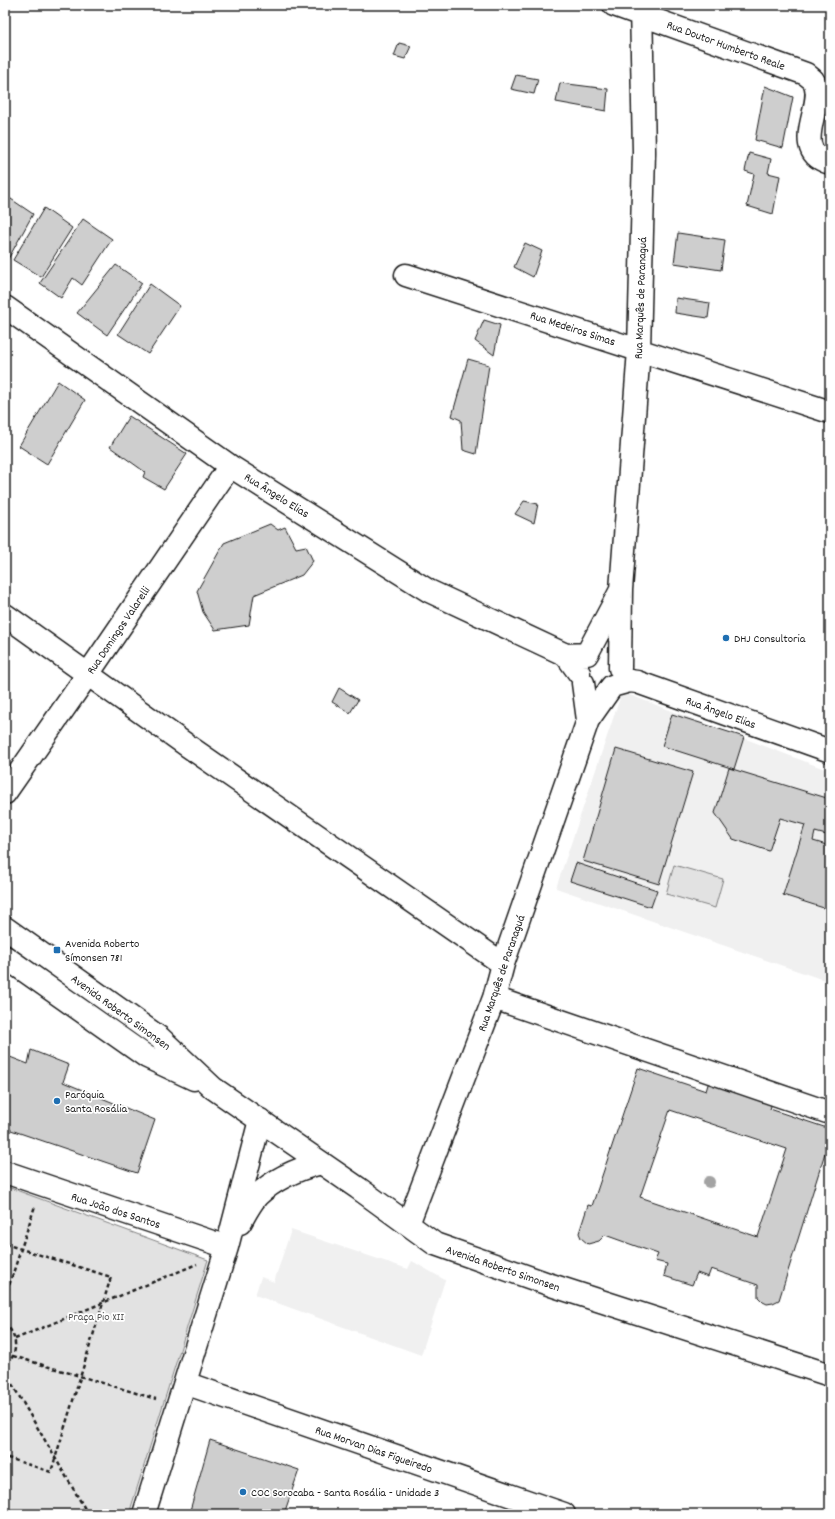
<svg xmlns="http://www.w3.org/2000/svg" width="835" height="1519" font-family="Dekko,sans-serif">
<rect width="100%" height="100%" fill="#fff"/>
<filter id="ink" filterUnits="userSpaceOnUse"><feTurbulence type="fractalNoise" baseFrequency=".025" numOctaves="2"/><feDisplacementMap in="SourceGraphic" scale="8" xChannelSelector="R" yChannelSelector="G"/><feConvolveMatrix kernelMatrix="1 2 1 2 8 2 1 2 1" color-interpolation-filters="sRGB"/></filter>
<g filter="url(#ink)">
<path fill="#f0f0f0" d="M622 692 830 771V982L556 888Z
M291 1230 408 1269 412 1261 445 1280 421 1355 255 1295 261 1277 274 1282Z"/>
<path fill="#e2e2e2" stroke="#7f7f7f" d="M674 865 723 879 715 908 666 894Z
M5 1186 208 1260 129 1514H5Z"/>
<path fill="#cecece" stroke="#1c1c1c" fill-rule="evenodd" d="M399 43 411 46 405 59 394 56Z
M516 75 538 79 534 94 511 89Z
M560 83 608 89 606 111 556 102Z
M765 86 793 97 783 148 755 140Z
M749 153 771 159 768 173 780 176 773 214 747 206 754 174 745 171Z
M8 197 33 214 7 261 5 259V202Z
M44 208 72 228 41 277 13 260Z
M83 219 112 239 82 285 73 278 61 298 40 283Z
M678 233 725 240 721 270 674 263Z
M525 243 542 251 533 277 514 267Z
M116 265 142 283 107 335 77 313Z
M150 284 180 306 148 354 118 334Z
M676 298 710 303 708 318 675 313Z
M484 320 500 325 494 355 475 341Z
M468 359 489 365 476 454 463 450 461 420 452 416Z
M58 381 85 400 47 464 19 446Z
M129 416 187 454 164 489 143 477 145 472 110 447Z
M524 501 538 504 534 523 515 514Z
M270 524 278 530 285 527 296 548 306 546 313 561 302 575 254 595 249 625 215 630 203 612 197 591 224 543Z
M339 688 358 700 350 713 332 702Z
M672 714 744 737 734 769 662 746Z
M616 749 693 772 659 884 583 861Z
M729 768 830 799V836L815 832 813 841 830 846V910L783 895 805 825 780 818 769 851 733 839 715 813Z
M576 863 657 890 651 907 570 881Z
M31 1050 69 1065 63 1082 155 1120 137 1173 5 1128V1060L10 1057 28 1064Z
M638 1068 706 1091 709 1081 773 1100 770 1109 830 1129V1137L779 1300 773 1303 767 1304 763 1302 758 1297V1285L711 1269 708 1277 697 1273 692 1285 664 1276 667 1264 655 1261 658 1254 605 1235 599 1241 588 1244 581 1238 579 1233 588 1205 592 1206ZM670 1110 787 1149 758 1237 640 1197Z
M210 1440 299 1470 284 1514H189Z"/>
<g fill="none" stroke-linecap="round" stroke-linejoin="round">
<defs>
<path id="minor" d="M614 5 806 74C808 76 811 78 813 80 829 102 786 150 830 163
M406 275 830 412
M5 307 230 466 429 591 566 655
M621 590 639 350 644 152 641 5
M5 615 188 746 503 964
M579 673 566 655 587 654 621 590 620 668
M583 683 588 720 612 686 630 681 637 682 830 751
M5 793 88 674 230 466
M494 998 830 1113
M5 1172 227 1247
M240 1223C245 1214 250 1204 257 1196 275 1178 297 1169 321 1163
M408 1224 494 998 503 964 588 720
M185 1383 564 1514
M144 1514 227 1247 260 1120"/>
<path id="major" d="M5 928 160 1038 213 1088 358 1188 435 1244 551 1285 830 1375
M5 957 147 1057 194 1079"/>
</defs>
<use href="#minor" stroke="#1c1c1c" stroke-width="25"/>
<use href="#major" stroke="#1c1c1c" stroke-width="25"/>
<path stroke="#1c1c1c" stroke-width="2.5" stroke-dasharray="4 3" stroke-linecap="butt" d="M5 1244 111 1277 51 1472 5 1457
M5 1298 35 1206
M5 1323C17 1335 20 1354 5 1365
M15 1339 197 1264
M13 1356 156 1399
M5 1372 88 1514"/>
<use href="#minor" stroke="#fff" stroke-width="22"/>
<use href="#major" stroke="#fff" stroke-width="22"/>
</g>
<circle fill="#a3a3a3" cx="709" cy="1182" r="6"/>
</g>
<g fill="#1f6fb2" stroke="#fff" stroke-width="1.5">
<circle cx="726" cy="638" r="4"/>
<rect x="53" y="946" width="8" height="8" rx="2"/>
<circle cx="57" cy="1101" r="4"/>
<circle cx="243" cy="1492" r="4"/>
</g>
<g text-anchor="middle" stroke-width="3.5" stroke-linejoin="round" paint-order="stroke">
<g font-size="12" fill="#1c1c1c" stroke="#fff">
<text transform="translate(726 45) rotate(20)" y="4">Rua Doutor Humberto Reale</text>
<text transform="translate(640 298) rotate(-88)" y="4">Rua Marquês de Paranaguá</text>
<text transform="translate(573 328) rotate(18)" y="4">Rua Medeiros Simas</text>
<text transform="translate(277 495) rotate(32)" y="4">Rua Ângelo Elias</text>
<text transform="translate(118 630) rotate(-56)" y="4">Rua Domingos Valarelli</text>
<text transform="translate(721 712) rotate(20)" y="4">Rua Ângelo Elias</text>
<text transform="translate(501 973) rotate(-71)" y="4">Rua Marquês de Paranaguá</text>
<text transform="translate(121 1012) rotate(36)" y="4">Avenida Roberto Simonsen</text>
<text transform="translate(116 1210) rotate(18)" y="4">Rua João dos Santos</text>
<text transform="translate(503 1268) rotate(19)" y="4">Avenida Roberto Simonsen</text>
<text transform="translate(374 1449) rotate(19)" y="4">Rua Morvan Dias Figueiredo</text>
</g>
<g font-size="12" fill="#1c1c1c" stroke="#fff" text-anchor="start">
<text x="734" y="642">DHJ Consultoria</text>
<text x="65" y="947">Avenida Roberto<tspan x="65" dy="14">Símonsen 781</tspan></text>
<text x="65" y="1098">Paróquia<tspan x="65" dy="14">Santa Rosália</tspan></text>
<text x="251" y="1496">COC Sorocaba - Santa Rosália - Unidade 3</text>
</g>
<g font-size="12" fill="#575757" stroke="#fff">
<text x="96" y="1320">Praça Pio XII</text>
</g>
</g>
<rect width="835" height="1519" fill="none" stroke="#fff" stroke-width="20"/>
<rect x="10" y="10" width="815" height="1499" fill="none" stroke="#1c1c1c" stroke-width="1.5" filter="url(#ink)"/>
</svg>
